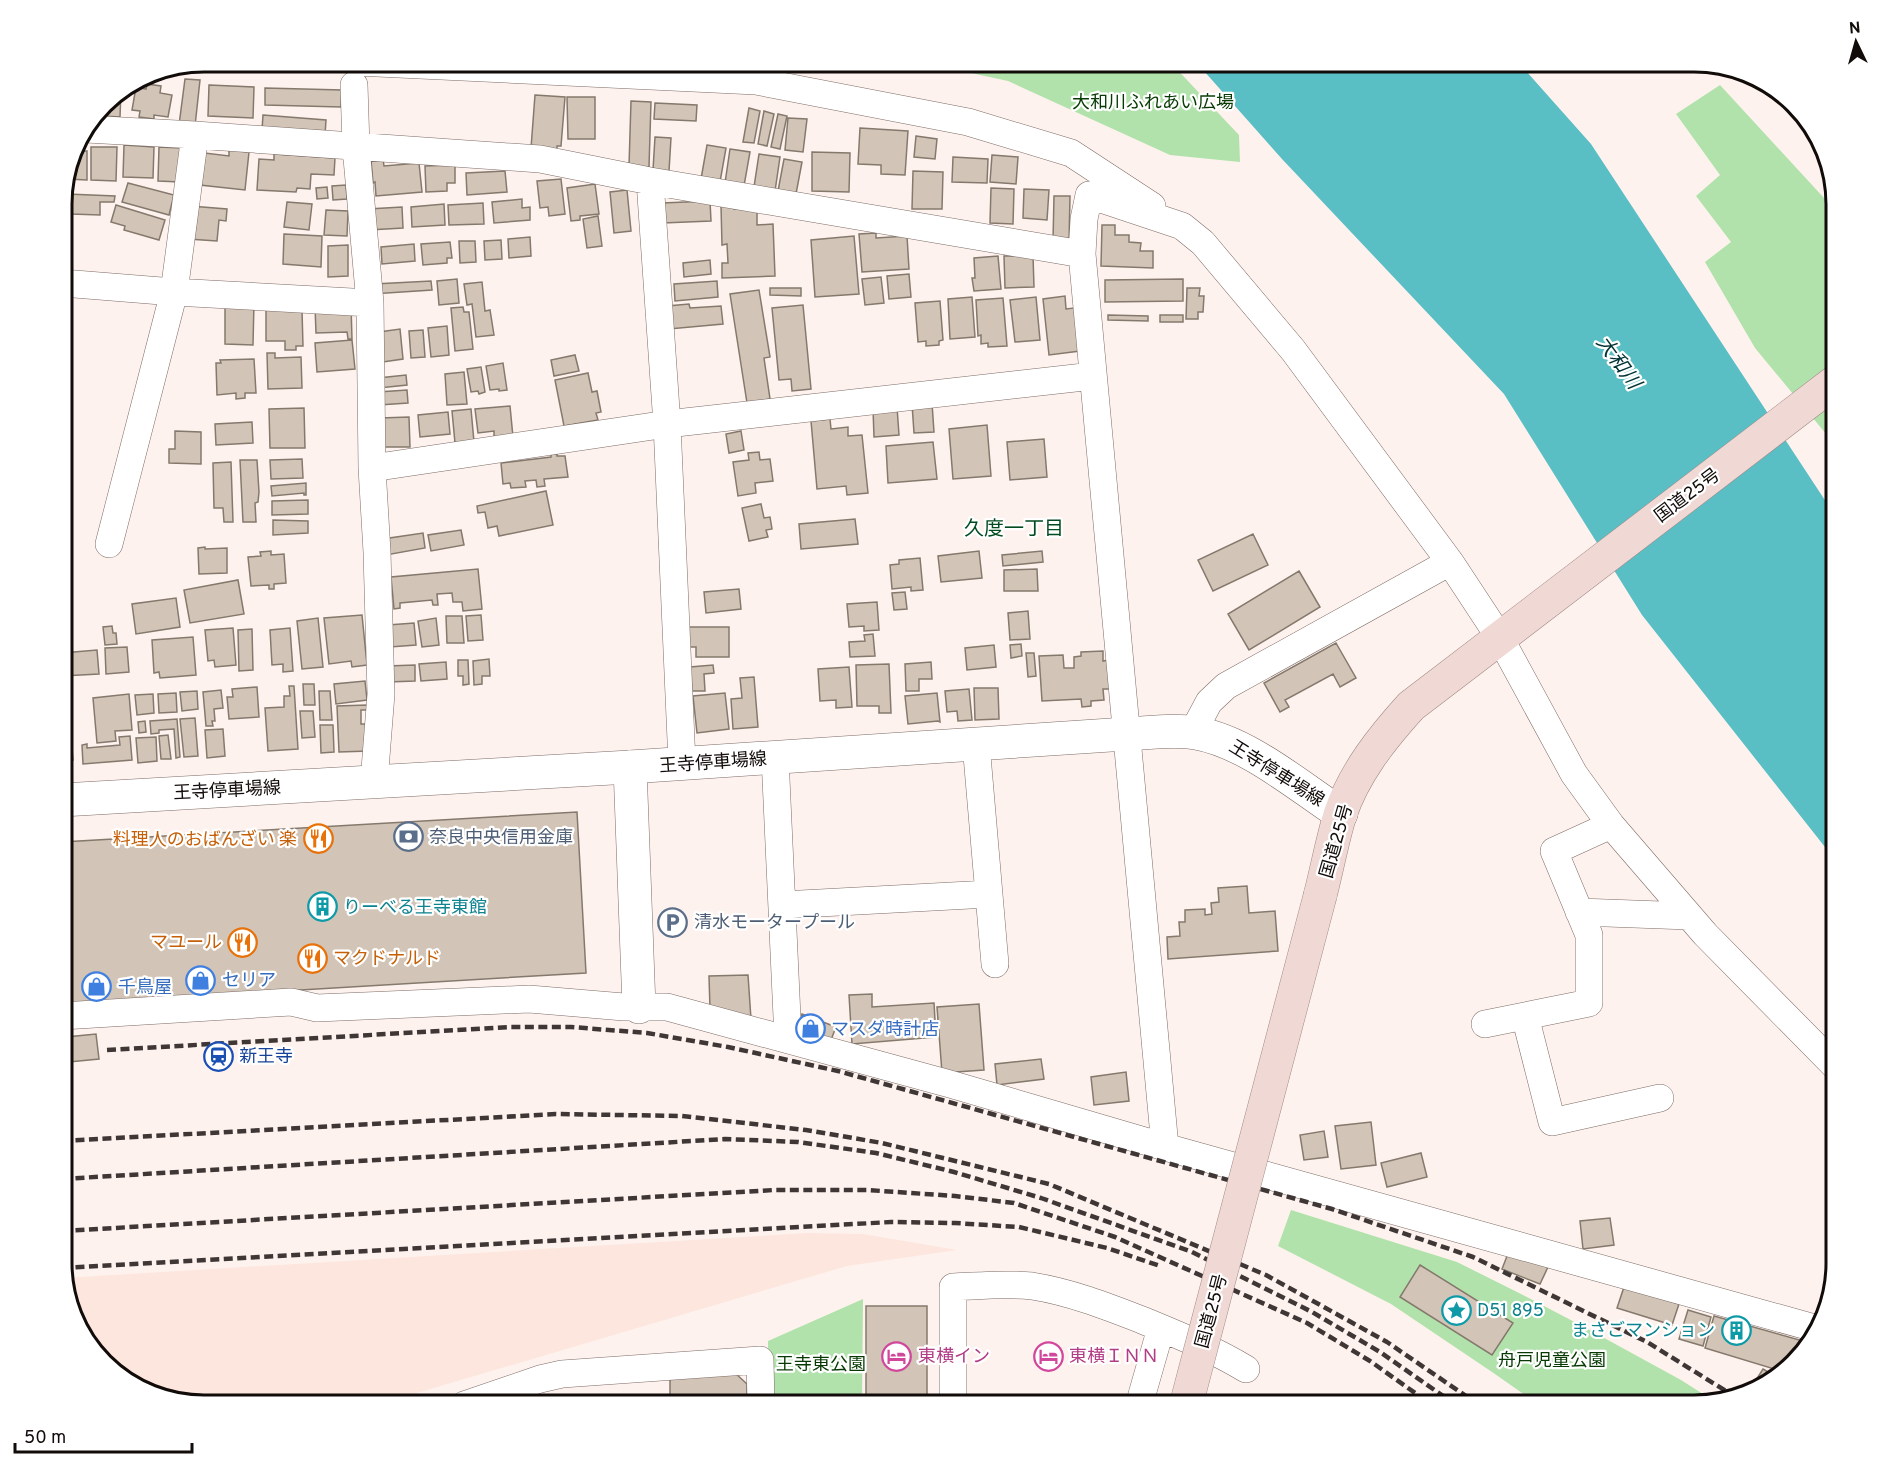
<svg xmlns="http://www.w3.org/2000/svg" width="1898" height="1467" font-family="Overpass,'Noto Sans JP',sans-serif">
<rect width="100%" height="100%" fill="#fef2ee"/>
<path fill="#fde6de" d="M808 1233 863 1234 957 1250 847 1266 390 1401 364 1405H204L158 1398 117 1376 76 1326 63 1278Z"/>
<path fill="#b1e2ab" d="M920 62H1170L1239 135 1240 162 1170 155 1008 81Z
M1720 85 1836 211V446L1755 348 1705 262 1731 242 1696 196 1720 175 1676 114Z
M1291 1210 1457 1262 1521 1294 1586 1328 1681 1380 1714 1401 1694 1405H1539L1492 1372 1391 1304 1278 1246Z
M863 1299 862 1405H768V1341Z"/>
<path fill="#5abec5" d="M1196 62H1518L1591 144 1836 517V861L1642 615 1504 394 1282 159Z"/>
<path fill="#d2c5b7" stroke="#84796c" stroke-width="1.5" d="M185 79 200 80 195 126 179 125Z
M147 84 161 86 160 93 172 95 168 117 154 115V119L139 117 140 111 132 110 136 87 146 89Z
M209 85 254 87 253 118 208 116Z
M265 88 342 90 341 107 265 105Z
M121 90 120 117 103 116 104 105 110 97Z
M535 95 565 97 561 146H557V150L531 148Z
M567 97H595V139H568Z
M631 101 651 102 649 167 629 166Z
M655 103 697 105 696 121 654 119Z
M749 108 760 111 754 143 743 142Z
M764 111 774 114 767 146 758 144Z
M778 114 787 116 780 149 771 147Z
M263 115 326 120 325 135 262 130Z
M788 118 807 119 803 152 785 150Z
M860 128 908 131 905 175 881 174V165L858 164Z
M916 136 937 139 935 159 914 157Z
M655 137 671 138 669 171 653 170Z
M124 145 154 147 153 178 123 177Z
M707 145 726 148 720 182 701 179Z
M75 146 82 147V151H87V180L67 179Z
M91 147H117L116 181 91 180Z
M159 147 181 148 180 182 158 181Z
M730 149 750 152 744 186 725 183Z
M229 150 249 152 245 190 200 185 205 153 229 156Z
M812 152 850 153 849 192 812 191Z
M274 154 335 158 334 175 311 174 310 189 297 188 296 192 257 190 259 159 274 160Z
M759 154 780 157 775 191 754 187Z
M992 155 1018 157 1016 184 990 182Z
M953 157 988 159 987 183 952 182Z
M383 159 384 166 419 163 422 192 376 196 375 182 373 183 371 160Z
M784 159 802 162 796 194 778 191Z
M455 165V183H447V191L426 192 425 166Z
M505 171 507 192 467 195 466 173Z
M913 171 943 172 942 209H912Z
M561 179 565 214 549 216 548 207 540 208 537 181Z
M128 183 174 195 169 215 122 202Z
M595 184 599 214 580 216V220L571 221 567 188Z
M346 185 347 199 333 200 332 186Z
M327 187 328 198 317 199 316 188Z
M991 188 1014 189 1013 224 990 223Z
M1024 189 1049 190 1047 220 1023 218Z
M627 190 631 231 614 233 610 192Z
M67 194 115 196 114 202H100V215L71 214V205H67Z
M1054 196H1070L1069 242 1053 241Z
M522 199V208L530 207V220L494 223 492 202Z
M710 201 711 221 663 223 662 203Z
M287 202 312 204 309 230 284 227Z
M483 203 484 224 449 225 448 205Z
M444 204 445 225 412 227 411 207Z
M116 205 165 220 159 240 124 230 125 226 111 222Z
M734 205V209L757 208V225L773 224 775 276 722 278V263H728L727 244 722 245 721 206Z
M190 206 227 209 226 221 219 220 217 241 188 239Z
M402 207 403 228 369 230 368 209Z
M326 210 348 211 347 236 324 235Z
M598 216 602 246 587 248 583 219Z
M1102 225H1115V235H1129V242L1141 243 1140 251H1153V268L1101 266Z
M876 233V238L907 236 909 269 862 272 859 234Z
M284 234 322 236 321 267 283 264Z
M854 236 859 294 815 297 811 240Z
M530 237 531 256 509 258 508 239Z
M501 240 502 259 485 260 484 241Z
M459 241H475L476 262 460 263Z
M450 242 452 258H447V263L423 265 421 244Z
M414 244 415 261 382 264 381 247Z
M348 245V276L328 277V246Z
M998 256 1001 289 974 291 972 278H975L974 258Z
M1004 256H1033L1034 287 1005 288Z
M710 260 711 274 684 277 683 263Z
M909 274 911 297 889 299 887 276Z
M881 277 884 303 865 305 862 279Z
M457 279 459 303 439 305 437 281Z
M1183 279V301L1105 302V280Z
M431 281 432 290 372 294 374 284Z
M717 281 718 297 675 301 674 284Z
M482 282 485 311 490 310 494 335 476 337 472 304 467 305 464 284Z
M770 288H801V296L770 295Z
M1187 288H1200L1199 296H1204L1203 312H1198V319H1186Z
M759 290 770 357 764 358 770 399 747 403 730 294Z
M1065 296 1066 309 1083 307 1088 350 1049 355 1043 299Z
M972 297 975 337 950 339 948 299Z
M1036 297 1040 340 1015 342 1010 300Z
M1003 298 1007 346 988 347V343L981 344V335L978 336 976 300Z
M940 301 943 340 939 341V345L926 346V341L918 342 915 303Z
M225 302H254L253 345 225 344Z
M689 304 690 308 721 306 723 324 669 329 667 306Z
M351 305 352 339H348L347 332 316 333 315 306Z
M803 305 811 389 792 391 791 379 779 380 772 308Z
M463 307 464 312H469L473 349 455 351 451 308Z
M266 310H302L303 346H296V350H285V341H266Z
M1108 315 1148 316V321L1108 320Z
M1160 315H1183V322H1160Z
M447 326 449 355 431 357 428 328Z
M400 329 403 359 376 363 372 333Z
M423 330 425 357 411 358 409 331Z
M352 340 355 369 317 372 315 343Z
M267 353H275V358L301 357 302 388 268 389Z
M575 355 579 371 554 376 551 360Z
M254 359 256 393H245V398L236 399V393L217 395 216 363H221L220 360Z
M503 363 507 390 499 391V389L490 390 486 366Z
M481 367 485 392 479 394 478 391 471 392 467 369Z
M464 372 467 404 447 405 445 374Z
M588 373 592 392 597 391 601 412 596 413 598 420 564 426 555 380Z
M406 375 407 385 379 388 378 378Z
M407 390 408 403 379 405 378 392Z
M932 403 934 432 914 433 912 404Z
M510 406 513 437 494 439V431L478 433 475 409Z
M897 407 899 435 874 437 873 409Z
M304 408 305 448H270L269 409Z
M471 409 474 442 455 443 452 411Z
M448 412 450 434 420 437 418 415Z
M409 417 410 447H381L380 418Z
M830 419 831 429 848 427V436L862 435 868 493 847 495 846 486 817 489 811 421Z
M252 422 253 443 216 445 215 424Z
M987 425 991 476 953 479 949 429Z
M175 431 201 432V464L169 463V449H175Z
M741 431 744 450 729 453 726 434Z
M1044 439 1047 477 1010 480 1007 442Z
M933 442 937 479 888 483 886 446Z
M759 452 760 460 770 459 773 481 755 483 756 493 738 496 733 462 749 460 748 453Z
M551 454H557V456H565L568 477 544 479 545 486 537 487 536 480 525 481 526 487 511 488 510 483 503 484 501 463 551 457Z
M302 459 303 478 271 479 270 460Z
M240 460H257L259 492 258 502 255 503 256 522H243Z
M231 462 233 522H224L223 508H214L213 463Z
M306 483V495H304V493L272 496 271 486Z
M546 491 553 525 499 536 497 526 488 528 485 512 478 513 477 506Z
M308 500V514L272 515V501Z
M761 504 764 518 770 517 772 529 766 530 768 537 749 541 742 508Z
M855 519 858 544 801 549 799 524Z
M273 520 308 521V533L273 535Z
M461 530 464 545 431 551 428 535Z
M423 533 425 548 386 555 383 539Z
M1253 534 1268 565 1213 591 1198 560Z
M205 547V549L227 548V573L199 574 198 548Z
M271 551V555L284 554 286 583 274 584V589H269V585L251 586 248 557 261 556 260 552Z
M979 551 982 578 941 582 938 556Z
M1042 551 1043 562 1003 566 1002 555Z
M920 558 923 590 911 591V587L892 589 890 565 899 564V560Z
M478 569 482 609 463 611 462 602H453L452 593 437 594 438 605H433L432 600 400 603V608L394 609 391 577Z
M1037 569 1038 591H1004V570Z
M1299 571 1320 607 1249 650 1228 614Z
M238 580 244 614 190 623 184 590Z
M739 589 741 609 706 613 704 592Z
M905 592 907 609 894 610 892 593Z
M176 598 180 627 136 634 132 604Z
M877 602 879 630 864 631V626L849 627 847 604Z
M1028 611 1030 639 1010 640 1008 613Z
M362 615 367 665 352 667 351 661 329 664 324 618Z
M481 615 483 640 468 641 466 616Z
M446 616H462L464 643H447Z
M318 618 323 667 302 669 297 621Z
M436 618 439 645 422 647 418 621Z
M414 623 416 645 390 647 388 625Z
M112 626 113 633H116L117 644 105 645 103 627Z
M689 627H729V657H696V647H689Z
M233 628 236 665 215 667 214 660 208 661 205 630Z
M290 628 293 671 283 672V664L272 665 270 630Z
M252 629 253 670 239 671 238 630Z
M873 634 875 656 850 657 849 642 865 641 864 635Z
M193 637 196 675 160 678 159 672 154 673 152 640Z
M1336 643 1356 678 1340 687 1333 674 1285 700 1289 707 1280 712 1264 683Z
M1021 644 1022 656 1011 658 1010 645Z
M994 645 996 667 967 670 965 648Z
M127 647 129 672 106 674 105 648Z
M97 650 99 674 62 676V653Z
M1103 651V661L1109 660 1111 689H1103L1104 700 1091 701V706L1082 707 1081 699 1042 701 1039 656 1063 655 1064 668H1074V657L1081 656V652Z
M1026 653H1034L1036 676 1028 677Z
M489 659 490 676H482V684L474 685 473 661Z
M458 660H468L469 684 463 685V676H458Z
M446 662 447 679 421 681 419 664Z
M931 662 932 679H919V691H906L905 664Z
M889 664 891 713H879V706H857L856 665Z
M415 665V681L388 682 387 666Z
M713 665 714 673 704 674 705 691H692L690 667Z
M849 667 852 707 836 708V700L820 701 818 669Z
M754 677 758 727 733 729 731 699 742 698 740 678Z
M365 681 367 700 336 704 334 684Z
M303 684H314L315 705H304Z
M289 686H294L298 749 268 751 265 708 284 707V696H290Z
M257 687 259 717 229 719 227 697H233L232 689Z
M974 688H998L999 719 975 720Z
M969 689 972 720 958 721 957 711 947 712 945 691Z
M221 690 223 708 214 709 215 721H212L213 726H206L203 692Z
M197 691 198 709 182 711 180 692Z
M319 691H330L332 720H320Z
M176 693 177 712 159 713 158 694Z
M725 693 729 729 697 733 693 696Z
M937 693 940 722 938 721 908 724 905 696Z
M129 694 132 730 115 731 116 741 97 743 93 698Z
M153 694 154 713 137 715 135 695Z
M62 699H66L67 716 62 717Z
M367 705V710H361V724H368L369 751 339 752 337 706Z
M300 711H313L315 737 302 738Z
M195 718 198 756 184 757 180 719Z
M177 719 180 757 176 758 174 729 159 730V733L151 734 150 721Z
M145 721 146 732 139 733 138 722Z
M320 725H333L334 752 321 753Z
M223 729 225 756 207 758 205 730Z
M168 735 171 759H161L159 736Z
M130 736 132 760 83 764 82 745 87 744V748L120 745 119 737Z
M156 737 157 761 138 763 136 738Z
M71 739 73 760 62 761V740Z
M577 812 586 973 62 1004V842Z
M1247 886 1249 913 1275 911 1278 951 1168 959 1167 937 1180 936 1179 922H1185V910L1205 909V915L1212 914 1211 903 1219 902 1218 888Z
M748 975 751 1019 710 1009 709 976Z
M872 994V1007L934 1003 936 1037 852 1044 849 995Z
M979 1004 984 1070 942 1073 937 1007Z
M802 1014 836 1027 829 1045 795 1033Z
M96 1034 99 1059 69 1062 66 1037Z
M1041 1059 1044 1079 997 1085 995 1064Z
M1126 1072 1129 1101 1094 1105 1091 1077Z
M1371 1122 1376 1165 1341 1169 1335 1126Z
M1324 1131 1328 1157 1304 1160 1300 1135Z
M1421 1153 1427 1177 1387 1187 1381 1163Z
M1610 1218 1614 1245 1583 1249 1580 1221Z
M1509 1251 1548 1267 1540 1284 1502 1269Z
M1420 1265 1513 1323 1492 1355 1400 1297Z
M1624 1287 1679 1304 1672 1325 1617 1308Z
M866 1306H927V1405H866Z
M1688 1310 1711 1317 1703 1346 1679 1339Z
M1714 1316 1810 1343 1807 1350 1781 1371 1705 1348Z
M1763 1369 1775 1376 1763 1385 1756 1380Z
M734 1372 747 1384V1405H670V1373Z
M524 1401H580V1405H504Z"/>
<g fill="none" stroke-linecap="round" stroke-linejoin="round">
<defs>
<path id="minor" d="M356 62 756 81 968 122 1071 153 1152 206
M354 85 356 147 370 303 372 468 377 552 381 694 374 782
M86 129 195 135 540 159 650 181 1082 254 1165 1147
M650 181 667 424 682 763
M1082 254 1084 219 1089 195 1182 226 1203 243 1293 350 1450 562 1500 638 1574 774 1611 825 1705 934 1836 1067
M62 283 174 292 370 303
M372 468 667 424 1093 376
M109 544 174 292 195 135
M1193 732 1209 702 1226 686 1450 562
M976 744 995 964
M775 757 788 1039
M782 905 989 894
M1579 912 1689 916
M62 1016 291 1002 317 1008 529 999 624 1007H667L950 1084 1165 1147 1818 1329
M1525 1016 1552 1122 1660 1098
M1485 1024 1589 1003V935L1554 851 1611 825
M464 1405 540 1379 562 1374 760 1360 761 1405
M953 1405V1287C979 1286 1006 1283 1032 1286 1070 1292 1106 1306 1142 1320 1178 1335 1213 1349 1246 1369
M1139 1405 1161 1328"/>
<path id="tertiary" d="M630 767 639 1007"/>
<path id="secondary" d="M62 800 630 767 1126 734C1149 733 1174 729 1196 733 1247 742 1297 785 1341 814"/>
<path id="trunk" d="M1320 896C1327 869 1332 841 1340 815 1354 773 1382 738 1411 706L1836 381"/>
</defs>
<use href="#minor" stroke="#7d6c66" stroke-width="28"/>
<use href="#tertiary" stroke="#7d6c66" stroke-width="34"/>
<use href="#secondary" stroke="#7d6c66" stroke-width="34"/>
<use href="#trunk" stroke="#9f8a86" stroke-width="34"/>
<use href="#minor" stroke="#fff" stroke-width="27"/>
<use href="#tertiary" stroke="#fff" stroke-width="33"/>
<use href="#secondary" stroke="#fff" stroke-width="33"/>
<use href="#trunk" stroke="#f0d8d4" stroke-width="33"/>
<path stroke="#3e3735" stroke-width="4.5" stroke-dasharray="9 4.5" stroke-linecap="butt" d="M107 1050 510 1027H571L647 1033 728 1047 838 1071 1332 1209 1473 1257 1647 1342 1734 1396
M62 1141 556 1114 682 1116 806 1130 882 1143 1049 1184 1266 1275 1387 1342 1479 1405
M62 1179 725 1139 798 1142 876 1153 954 1172 1041 1198 1192 1252 1312 1312 1380 1352 1456 1405
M62 1231 774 1190H867L955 1196 1014 1203 1115 1237 1307 1323 1370 1361 1432 1405
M62 1268 891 1222 955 1223 1019 1227 1107 1248 1160 1266"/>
<defs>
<path id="trunk-bridge" d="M1186 1405 1320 896"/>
</defs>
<use href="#trunk-bridge" stroke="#9f8a86" stroke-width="34" stroke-linecap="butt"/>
<use href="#trunk-bridge" stroke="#f0d8d4" stroke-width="33"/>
</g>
<defs>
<symbol id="bank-ring" viewBox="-11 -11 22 22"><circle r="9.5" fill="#fff" stroke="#5c6f8a" stroke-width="1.5"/><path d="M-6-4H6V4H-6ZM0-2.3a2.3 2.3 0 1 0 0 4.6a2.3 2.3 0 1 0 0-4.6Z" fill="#5c6f8a"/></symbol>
<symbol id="restaurant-ring" viewBox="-11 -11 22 22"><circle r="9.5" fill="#fff" stroke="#e8710a" stroke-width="1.5"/><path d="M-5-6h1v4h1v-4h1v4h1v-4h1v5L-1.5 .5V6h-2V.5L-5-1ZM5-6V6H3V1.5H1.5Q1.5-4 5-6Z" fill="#e8710a"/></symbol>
<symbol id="building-ring" viewBox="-11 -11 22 22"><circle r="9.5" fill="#fff" stroke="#0f9aa8" stroke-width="1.5"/><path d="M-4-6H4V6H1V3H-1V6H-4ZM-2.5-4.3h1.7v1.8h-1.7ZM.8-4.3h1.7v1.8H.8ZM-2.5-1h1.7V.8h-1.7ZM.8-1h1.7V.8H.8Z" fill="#0f9aa8"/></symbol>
<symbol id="parking-ring" viewBox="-11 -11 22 22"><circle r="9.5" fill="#fff" stroke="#5c6f8a" stroke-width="1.5"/><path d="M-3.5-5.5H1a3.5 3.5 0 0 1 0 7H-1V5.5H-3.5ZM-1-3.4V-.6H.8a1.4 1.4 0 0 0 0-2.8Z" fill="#5c6f8a"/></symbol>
<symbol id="shop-ring" viewBox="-11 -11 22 22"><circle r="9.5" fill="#fff" stroke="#3f7fe0" stroke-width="1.5"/><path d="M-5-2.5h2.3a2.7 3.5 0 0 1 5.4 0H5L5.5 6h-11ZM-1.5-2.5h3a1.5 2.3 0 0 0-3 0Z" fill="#3f7fe0"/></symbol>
<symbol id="station-ring" viewBox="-11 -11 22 22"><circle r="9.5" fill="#fff" stroke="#1a4fb4" stroke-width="1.5"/><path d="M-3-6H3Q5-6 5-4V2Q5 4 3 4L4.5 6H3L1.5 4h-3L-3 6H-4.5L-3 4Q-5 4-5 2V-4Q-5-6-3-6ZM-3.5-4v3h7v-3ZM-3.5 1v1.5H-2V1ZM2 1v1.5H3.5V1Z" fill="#1a4fb4"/></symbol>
<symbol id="sight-ring" viewBox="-11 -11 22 22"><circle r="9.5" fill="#fff" stroke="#0f9aa8" stroke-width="1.5"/><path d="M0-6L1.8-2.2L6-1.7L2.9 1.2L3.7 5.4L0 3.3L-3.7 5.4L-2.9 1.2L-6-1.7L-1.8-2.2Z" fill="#0f9aa8"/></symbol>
<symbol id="hotel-ring" viewBox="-11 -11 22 22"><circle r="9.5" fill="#fff" stroke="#d1479c" stroke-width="1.5"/><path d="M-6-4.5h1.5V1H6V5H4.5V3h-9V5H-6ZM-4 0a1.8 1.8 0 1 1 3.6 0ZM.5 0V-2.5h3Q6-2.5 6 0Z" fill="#d1479c"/></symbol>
</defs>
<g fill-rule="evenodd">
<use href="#bank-ring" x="392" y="820" width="33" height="33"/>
<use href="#restaurant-ring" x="302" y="822" width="33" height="33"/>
<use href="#building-ring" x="306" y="890" width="33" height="33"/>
<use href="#parking-ring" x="656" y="906" width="33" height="33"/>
<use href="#restaurant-ring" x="226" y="926" width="33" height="33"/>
<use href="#restaurant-ring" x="296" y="942" width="33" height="33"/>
<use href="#shop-ring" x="184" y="964" width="33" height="33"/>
<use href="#shop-ring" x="80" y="970" width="33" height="33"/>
<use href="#shop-ring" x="794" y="1012" width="33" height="33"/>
<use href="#station-ring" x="202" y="1040" width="33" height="33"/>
<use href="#sight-ring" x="1440" y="1294" width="33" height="33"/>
<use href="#building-ring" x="1720" y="1314" width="33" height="33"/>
<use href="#hotel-ring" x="880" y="1340" width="33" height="33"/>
<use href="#hotel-ring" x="1032" y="1340" width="33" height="33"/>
</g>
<g text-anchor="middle" stroke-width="4.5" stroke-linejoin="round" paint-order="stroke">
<g font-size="18" fill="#063a02" stroke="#fff">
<text x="1153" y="108">大和川ふれあい広場</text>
<text x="1552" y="1366">舟戸児童公園</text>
<text x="821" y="1370">王寺東公園</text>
</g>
<g font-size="18" fill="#110b09" stroke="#fff">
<text transform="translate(1687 495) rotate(-37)" y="6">国道25号</text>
<text transform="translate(713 762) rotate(-4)" y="6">王寺停車場線</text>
<text transform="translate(1277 773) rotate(32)" y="6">王寺停車場線</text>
<text transform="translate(227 790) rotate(-3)" y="6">王寺停車場線</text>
<text transform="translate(1336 841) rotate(-74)" y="6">国道25号</text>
<text transform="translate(1211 1311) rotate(-75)" y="6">国道25号</text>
</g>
<g font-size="18" fill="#4e5e75" stroke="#fff" text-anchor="start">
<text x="429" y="843">奈良中央信用金庫</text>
<text x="694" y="928">清水モータープール</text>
</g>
<g font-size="18" fill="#c56008" stroke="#fff" text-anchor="end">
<text x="297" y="845">料理人のおばんざい 楽</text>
<text x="222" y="948">マユール</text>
<text x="333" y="964" text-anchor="start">マクドナルド</text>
</g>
<g font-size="18" fill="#0d838f" stroke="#fff" text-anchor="start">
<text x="343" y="913">りーべる王寺東館</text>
<text x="1477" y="1316">D51 895</text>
<text x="1715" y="1336" text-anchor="end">まさごマンション</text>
</g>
<g font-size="18" fill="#366cbe" stroke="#fff" text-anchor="start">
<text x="222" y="986">セリア</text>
<text x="118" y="993">千鳥屋</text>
<text x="831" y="1035">マスダ時計店</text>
</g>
<g font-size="18" fill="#164399" stroke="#fff" text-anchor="start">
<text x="239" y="1062">新王寺</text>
</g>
<g font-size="18" fill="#b23c85" stroke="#fff" text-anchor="start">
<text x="918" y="1362">東横イン</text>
<text x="1069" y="1362">東横ＩＮＮ</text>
</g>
<g font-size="20" font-style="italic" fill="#003235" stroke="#fff">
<text transform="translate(1619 362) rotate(54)" y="7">大和川</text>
</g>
<g font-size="20" fill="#004b1f" stroke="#fff">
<text x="1014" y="535">久度一丁目</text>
</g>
</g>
<path d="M0 0H1898V1467H0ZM204 72H1694A132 132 0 0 1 1826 204V1263A132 132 0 0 1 1694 1395H204A132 132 0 0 1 72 1263V204A132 132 0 0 1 204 72Z" fill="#fff" fill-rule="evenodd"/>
<path fill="none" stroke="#110b09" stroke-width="3" d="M204 72H1694A132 132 0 0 1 1826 204V1263A132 132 0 0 1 1694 1395H204A132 132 0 0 1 72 1263V204A132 132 0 0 1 204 72Z"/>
<g transform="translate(1856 42) rotate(355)" stroke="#ffffff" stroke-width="4.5" paint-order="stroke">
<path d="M0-4.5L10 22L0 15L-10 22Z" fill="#110b09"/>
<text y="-9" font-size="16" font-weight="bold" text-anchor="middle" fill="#110b09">N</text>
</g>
<path d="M15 1443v9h177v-9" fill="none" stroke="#110b09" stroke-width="3"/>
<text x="24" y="1443" font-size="18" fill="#110b09" stroke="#ffffff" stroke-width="4.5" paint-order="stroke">50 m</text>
</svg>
